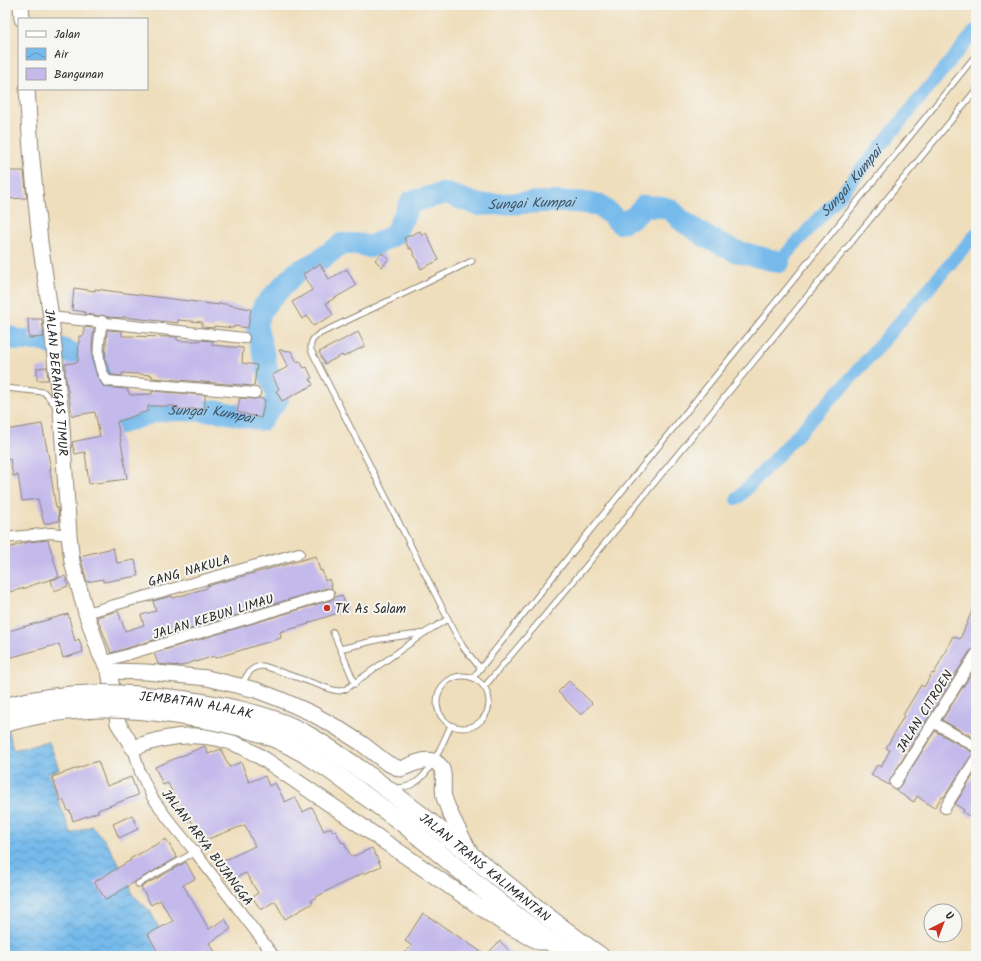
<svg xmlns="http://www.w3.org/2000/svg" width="981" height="961" font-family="Kalam,sans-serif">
<defs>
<pattern id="water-waves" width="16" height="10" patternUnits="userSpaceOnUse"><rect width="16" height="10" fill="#74baeb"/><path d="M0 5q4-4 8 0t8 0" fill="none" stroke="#5f97bf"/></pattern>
</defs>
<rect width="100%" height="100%" fill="#f6f6f2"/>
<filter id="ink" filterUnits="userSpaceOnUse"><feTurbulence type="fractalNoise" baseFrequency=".025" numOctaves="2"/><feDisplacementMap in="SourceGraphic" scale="8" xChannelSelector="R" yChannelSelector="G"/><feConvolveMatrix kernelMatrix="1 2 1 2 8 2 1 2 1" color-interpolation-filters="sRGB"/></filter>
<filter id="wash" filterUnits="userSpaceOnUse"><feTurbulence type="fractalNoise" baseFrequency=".012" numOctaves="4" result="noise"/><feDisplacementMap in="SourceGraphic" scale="16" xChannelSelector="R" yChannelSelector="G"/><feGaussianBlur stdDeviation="0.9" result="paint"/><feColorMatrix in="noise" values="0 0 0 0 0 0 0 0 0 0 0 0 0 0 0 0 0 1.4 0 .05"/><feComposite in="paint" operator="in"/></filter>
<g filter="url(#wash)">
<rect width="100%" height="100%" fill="#efdebc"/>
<path fill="url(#water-waves)" stroke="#50728b" d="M5 716 13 750 49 742 59 769 48 773 71 834 92 826 106 842 128 879 132 894 150 911 169 947 168 956H5Z"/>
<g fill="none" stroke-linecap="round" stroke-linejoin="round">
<g stroke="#74baeb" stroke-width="13">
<path id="s1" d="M779 262 842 193 976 30"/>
<path d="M737 499 851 378 976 234"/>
</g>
<path stroke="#74baeb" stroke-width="22" id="s2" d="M5 335 18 340H42L71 353 95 359 115 414 121 423 157 411 171 410 218 411 261 420C266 412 273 406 278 399L267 368 256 324 264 306 295 273 318 261 342 244H358L370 247 394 235 411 202 445 193 479 205 543 202H577L600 205 620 223 634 217 644 206 663 207 671 210 682 221 708 238 735 251 779 262"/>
</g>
<g id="blocks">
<path fill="#c3b9eb" d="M5 171H24L27 198 5 199Z
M420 231 422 236 426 233 439 260 421 269 411 248 409 249 404 238Z
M382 253 389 259 382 267 375 260Z
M320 264 329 279 347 269 356 286 326 303 333 315 313 326 307 316 302 319 292 302 312 290 303 274Z
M74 288 95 291V289L219 305V303L251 309 248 328 234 326V328L214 326V328L202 327V322L178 320V323L123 317V318L107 317 103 315 99 316 85 314V312L72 310Z
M28 319H42L44 337 29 338Z
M84 327 94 328 92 344 93 361 97 376 104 387 127 389 130 395 152 394V391L205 395V409H175V406H148V411L117 422 122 447 127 479 89 484 85 452 75 454 72 442 100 436 95 412 72 416 65 373V364L78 362 79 336H84Z
M107 330 122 331V336L177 337V340L181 341H200V340L213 341 212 345 243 348 242 363 257 365 254 386 152 378V375L122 373V376L111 375 105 359Z
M358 332 365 346 343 357 342 355 325 364 319 352Z
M279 350 291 351 297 362 300 361 304 368 307 367 312 378 310 379 313 385 282 401 276 391 279 389 272 375 288 367Z
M47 367 48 380H37V368Z
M240 398 254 399 259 398 265 400 261 418 237 412Z
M42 424 51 469 50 470 56 508H58L59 521 44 524 38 499 22 501 18 475 13 476 10 459 5 460V430Z
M48 540 59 577 29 586V587L5 593V549L28 542Z
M113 548 117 563 135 560 138 576 103 582V579L87 582 80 556Z
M316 556 320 571 322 570 325 581 329 579 332 589 327 588 111 653 97 617 118 611 125 631 144 625 141 615 156 611 153 601 172 596 173 598 207 588V586Z
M65 576 68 586 54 591 51 580Z
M342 595 347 610 308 623 309 624 280 632 281 638 215 658 214 656 196 662V661L181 666 158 664 154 653 331 600 335 597Z
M976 602V648L970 651 928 718 890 780 889 785 871 775 877 765 881 767 890 750 886 748 904 716 903 715 921 685 924 687 932 673 934 674 953 636 960 639Z
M68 614 75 641 79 639 83 652 63 658 59 644 5 659V632Z
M976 666V739L942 720Z
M569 681 592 703 581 715 558 692Z
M935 731 974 753 971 756 944 797H942L934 808 917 796 914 802 896 791V789L900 786Z
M205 746 208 754 221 749 229 767 241 762 249 782 265 776 269 786 275 783 285 802 295 797 303 812 312 807 324 831 331 827 333 832 335 830 342 843 344 842 351 856 353 855 354 856 372 848 381 866 364 874 363 873 329 890 311 900 313 903 285 919 275 901 261 910 252 897 258 893 246 873 227 881 219 863 255 846 245 825 200 842 191 820 185 823 173 797 174 796 168 783 163 785 155 767Z
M98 761 107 786 131 777 138 795 98 810V812L73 821 70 811H68L63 800 61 801 52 777Z
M976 771V811L972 818 963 812 964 810 955 804Z
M132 815 138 829 119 838 113 824Z
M166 839 177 858 136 881 106 900 94 882 131 860 130 859Z
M186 862 195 879 183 885 209 929 225 919 231 929 209 943 218 956H160L148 934 173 921 160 900 151 905 141 887Z
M423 913 486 955 500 941 514 956H400L412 946 405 941Z"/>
</g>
</g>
<g filter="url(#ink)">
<use href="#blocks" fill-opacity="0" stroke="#8d8474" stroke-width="1"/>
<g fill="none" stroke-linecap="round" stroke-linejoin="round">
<defs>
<path id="lane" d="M472 261 321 333C313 338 310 341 311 350L448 619 463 647 480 668
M5 388 44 392 55 405
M333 632 355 684
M340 649 381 639 425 633
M437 702a26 26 0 1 1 52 0a26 26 0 1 1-52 0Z
M473 678 563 564 976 55
M242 684C248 673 251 666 264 666L333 690 340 691 346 689 426 632 448 619
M484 687 578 576 976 90
M394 788C401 788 408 787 415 783 431 773 443 743 451 725
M138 884 195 852"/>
<path id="street" d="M51 317 244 338
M102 321C99 342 94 363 107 381L255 393
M5 538 51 533 69 535
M86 613 299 553
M103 662 329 594
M933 722 976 747
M133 748 140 772 152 797 168 819 195 852 274 956
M895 783 976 654
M945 808 976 759"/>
<g id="primary">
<path d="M21 5 22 19"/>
<path id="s3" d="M27 89 31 150 40 242 51 317 58 390 61 412 69 535 72 562 86 613 100 654 109 671 118 723 133 748C169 734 207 730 243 747 251 751 259 756 267 761L503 923 539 942H547"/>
<path d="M109 671 147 672 207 678 256 690 282 700 311 713 336 727 361 743 387 763 400 769C410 766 422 758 433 761 449 767 441 785 444 797 450 817 462 836 471 854"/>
</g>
<g id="highway">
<path id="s4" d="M372 778C450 834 521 901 600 956"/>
<path d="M360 792 403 823 511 912 570 956"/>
</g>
</defs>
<use href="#lane" stroke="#8d8474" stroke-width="7"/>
<use href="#street" stroke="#8d8474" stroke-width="12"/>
<use href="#primary" stroke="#8d8474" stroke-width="17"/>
<use href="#highway" stroke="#8d8474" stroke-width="20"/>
<use href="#lane" stroke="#fff" stroke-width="5"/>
<use href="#street" stroke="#fff" stroke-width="10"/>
<use href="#primary" stroke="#fff" stroke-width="15"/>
<use href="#highway" stroke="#fff" stroke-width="18"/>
<defs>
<g id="highway-bridge">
<path id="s5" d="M5 707C67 690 121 692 183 700 222 706 263 713 298 730 324 743 348 761 372 778"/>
<path d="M5 723C48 710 95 706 140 710 153 711 166 713 179 715 208 719 237 724 264 734 300 747 331 770 360 792"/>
</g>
</defs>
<use href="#highway-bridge" stroke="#8d8474" stroke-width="20" stroke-linecap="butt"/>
<use href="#highway-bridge" stroke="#fff" stroke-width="18"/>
</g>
</g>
<circle fill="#c8321e" stroke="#f6f6f2" stroke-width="1.5" cx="327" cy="608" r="4"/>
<g text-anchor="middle" stroke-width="4" stroke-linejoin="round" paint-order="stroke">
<g font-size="13" fill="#2b2b2b" stroke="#f6f6f2">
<text dy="5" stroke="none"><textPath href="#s3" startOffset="295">JALAN BERANGAS TIMUR</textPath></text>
<text transform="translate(189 570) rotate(-16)" y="5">GANG NAKULA</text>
<text transform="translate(213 616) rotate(-17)" y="5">JALAN KEBUN LIMAU</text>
<text dy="5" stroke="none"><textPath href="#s5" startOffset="193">JEMBATAN ALALAK</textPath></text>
<text transform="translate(924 711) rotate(-58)" y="5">JALAN CITROEN</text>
<text transform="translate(208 847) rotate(53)" y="5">JALAN ARYA BUJANGGA</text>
<text dy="5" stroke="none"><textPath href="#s4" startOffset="144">JALAN TRANS KALIMANTAN</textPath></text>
</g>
<g font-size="13" fill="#2b2b2b" stroke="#f6f6f2" text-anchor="start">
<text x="335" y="613">TK As Salam</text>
</g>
<g font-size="14" font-style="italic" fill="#415665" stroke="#f6f6f2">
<text dy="5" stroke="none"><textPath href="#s1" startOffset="108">Sungai Kumpai</textPath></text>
<text dy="5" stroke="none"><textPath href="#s2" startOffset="748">Sungai Kumpai</textPath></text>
<text dy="5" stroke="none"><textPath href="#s2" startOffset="256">Sungai Kumpai</textPath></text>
</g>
</g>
<rect width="981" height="961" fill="none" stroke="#f6f6f2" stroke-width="20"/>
<rect x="18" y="18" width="130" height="72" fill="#f6f6f2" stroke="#a5a5a2"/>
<rect x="26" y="31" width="20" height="6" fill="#ffffff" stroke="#a5a5a2"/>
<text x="54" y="38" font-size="12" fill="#2b2b2b">Jalan</text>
<rect x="26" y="48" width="20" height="12" fill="url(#water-waves)" stroke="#a5a5a2"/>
<text x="54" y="58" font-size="12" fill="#2b2b2b">Air</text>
<rect x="26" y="68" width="20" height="12" fill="#c3b9eb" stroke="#a5a5a2"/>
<text x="54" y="78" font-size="12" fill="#2b2b2b">Bangunan</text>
<g transform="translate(943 923) rotate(42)"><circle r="19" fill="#f6f6f2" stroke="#a5a5a2"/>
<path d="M0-3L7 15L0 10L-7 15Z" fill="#c8321e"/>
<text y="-6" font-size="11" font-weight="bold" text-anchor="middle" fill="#2b2b2b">U</text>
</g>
</svg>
